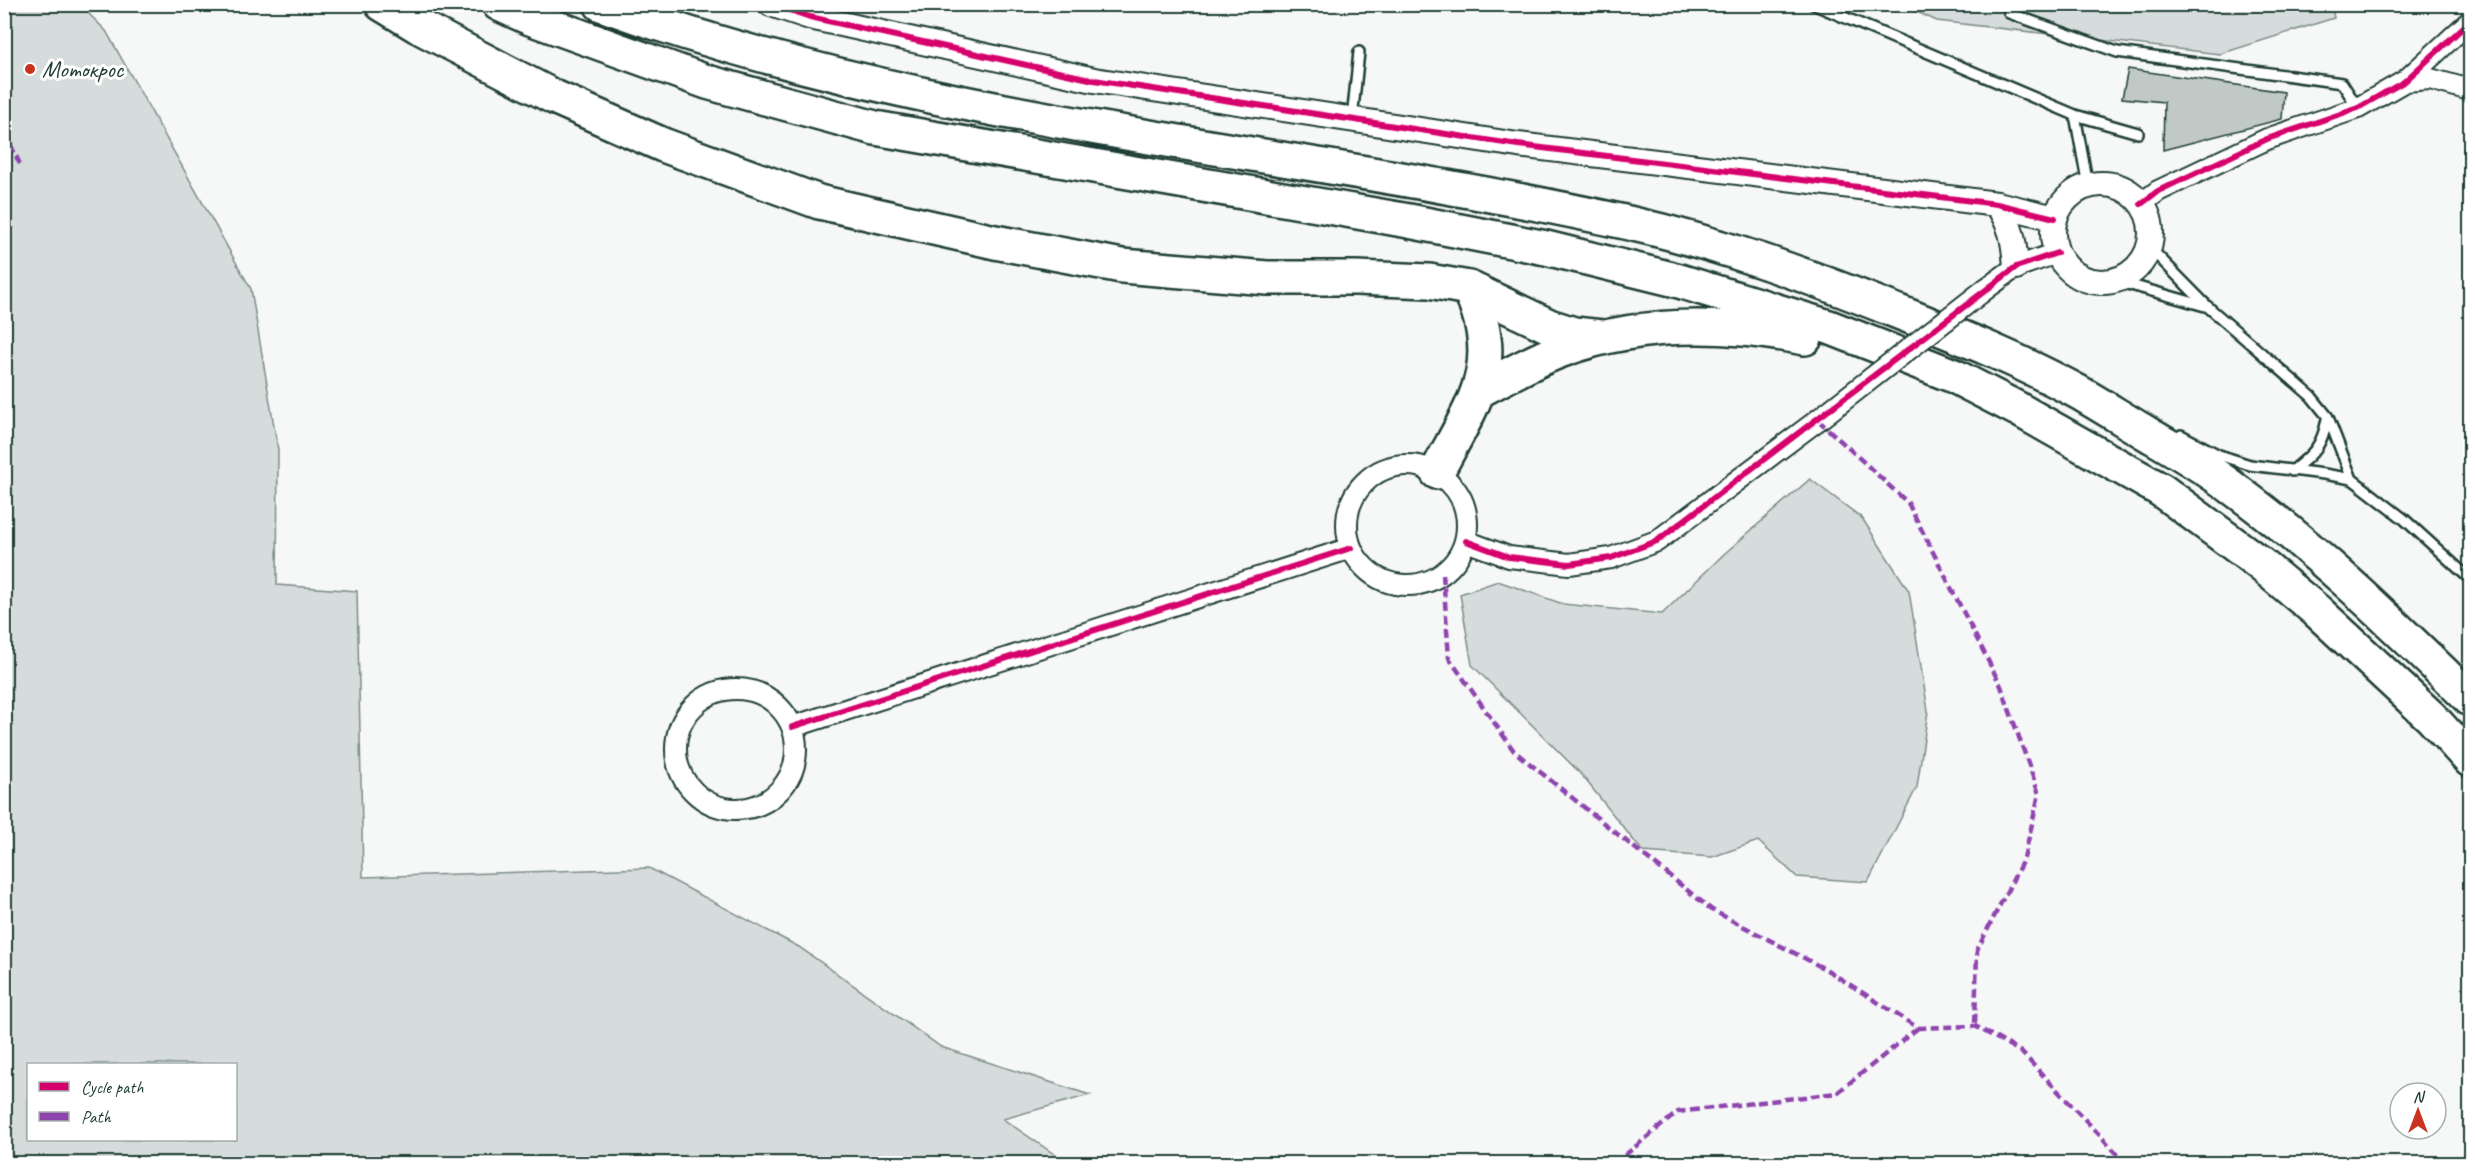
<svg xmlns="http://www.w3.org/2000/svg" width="2475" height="1168" font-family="Caveat,sans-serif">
<rect width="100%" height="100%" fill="#f6f7f7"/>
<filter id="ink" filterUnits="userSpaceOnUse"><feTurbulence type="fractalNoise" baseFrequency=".0167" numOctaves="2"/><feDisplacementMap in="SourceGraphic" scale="12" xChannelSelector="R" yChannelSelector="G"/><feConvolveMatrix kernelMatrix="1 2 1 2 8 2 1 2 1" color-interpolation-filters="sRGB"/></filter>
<g filter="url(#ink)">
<path fill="#d6dcdb" stroke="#7a8c88" stroke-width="1.5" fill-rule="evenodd" d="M5 4 80 5 106 31 251 289 278 450 277 585 357 591 363 877 649 868 799 947 941 1047 1090 1095 1003 1119 1067 1163H5ZM236 1064V1140H28V1064Z
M2331 4 2334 18 2220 54 1937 21 1901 5Z
M1810 479 1862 518 1909 591 1928 711 1917 787 1868 882 1797 877 1758 841 1712 857 1643 852 1580 773 1472 665 1460 594 1498 581 1563 604 1662 614 1724 554Z"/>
<path fill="#c0c9c6" stroke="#1f3d34" stroke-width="1.5" d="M2128 69 2284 92 2282 119 2163 150 2164 102 2122 98Z"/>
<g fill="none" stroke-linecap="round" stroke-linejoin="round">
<defs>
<path id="service" d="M1813 4 2075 115 2138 133
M2009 13 2117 52 2342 83 2358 108
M2075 115 2088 186
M1352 119 1359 52
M2149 247 2207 306 2311 396 2328 417 2352 479
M2113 280 2205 306
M2181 435 2219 455 2250 465 2324 474 2352 479 2404 519 2470 579
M2292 471C2313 454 2322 447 2327 419"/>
<path id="minor" d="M2405 81 2430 79 2470 90
M2141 204 2158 191 2267 139 2358 108 2405 81 2470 21
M1987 288 2016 267 2057 253
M1347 525a60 60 0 1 1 120 0a60 60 0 1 1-120 0Z
M1466 541 1509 557 1569 564 1611 558 1657 541 1818 420
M676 749a60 60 0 1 1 120 0a60 60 0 1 1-120 0Z
M792 727 1351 548"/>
<path id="tertiary" d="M771 4 810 17 1094 80 1518 145 1997 204 2055 218
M2053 233a49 49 0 1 1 98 0a49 49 0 1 1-98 0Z
M1997 204C2012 227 2014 240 2016 267"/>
<path id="motorway" d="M382 4 418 26 554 97 663 145 819 202 995 242 1122 266 1267 278H1356L1429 281 1469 288 1549 326 1574 334 1602 337
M499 4 530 18 707 82 875 128 1409 221 1546 248 1676 280 1829 327 1954 376 2018 409 2161 490 2258 562 2317 611 2431 717 2470 760
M601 4C932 125 1287 147 1629 223 1718 243 1806 275 1891 309 1954 334 2018 359 2078 392 2101 405 2124 420 2148 434 2177 451 2207 468 2234 489 2319 551 2394 625 2470 699
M1480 390C1507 376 1534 360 1562 350 1641 321 1723 322 1805 338
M1437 472C1472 404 1506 366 1469 288"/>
</defs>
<use href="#service" stroke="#1f3d34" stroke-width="14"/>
<use href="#minor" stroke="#1f3d34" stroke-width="24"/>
<use href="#tertiary" stroke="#1f3d34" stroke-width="28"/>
<use href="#motorway" stroke="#1f3d34" stroke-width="38"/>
<use href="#service" stroke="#fff" stroke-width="9"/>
<use href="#minor" stroke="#fff" stroke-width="20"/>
<use href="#tertiary" stroke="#fff" stroke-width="24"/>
<use href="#motorway" stroke="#fff" stroke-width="33"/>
<defs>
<path id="minor-bridge" d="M1818 420 1987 288"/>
</defs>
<use href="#minor-bridge" stroke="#1f3d34" stroke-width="24" stroke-linecap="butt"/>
<use href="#minor-bridge" stroke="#fff" stroke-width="20"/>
<path stroke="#8e44ad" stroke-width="4.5" stroke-dasharray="9 4.5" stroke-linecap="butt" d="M4 132 20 164
M1818 420 1908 503 2001 686 2039 794 2024 858 1977 950 1975 1026
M1443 574 1449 658 1514 751 1712 910 1827 970 1918 1028 1975 1026 2021 1052 2127 1164
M1614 1164 1678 1112 1837 1093 1918 1028"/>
<defs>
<path id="cycleway" d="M771 4 810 17 1094 80 1518 145 1997 204 2055 218
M2141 204 2158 191 2267 139 2358 108 2405 81 2470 21
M1466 541 1509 557 1569 564 1611 558 1657 541 2016 267 2057 253
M792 727 1351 548"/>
</defs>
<use href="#cycleway" stroke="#fff" stroke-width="10"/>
<use href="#cycleway" stroke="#d6006c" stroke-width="6"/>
</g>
</g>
<circle fill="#c8321e" stroke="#fff" stroke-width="2" cx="30" cy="69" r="6"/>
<g text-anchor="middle" stroke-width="6" stroke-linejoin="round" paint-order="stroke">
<g font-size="24" fill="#1f3d34" stroke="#fff" text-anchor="start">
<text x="42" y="77">Мотокрос</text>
</g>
</g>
<rect width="2475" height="1168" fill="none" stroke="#fff" stroke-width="24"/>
<rect x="12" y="12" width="2451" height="1144" fill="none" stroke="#1f3d34" stroke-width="2" filter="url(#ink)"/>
<rect x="27" y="1063" width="210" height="78" fill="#ffffff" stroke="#a5b1ae" stroke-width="1.5"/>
<rect x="39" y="1082" width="30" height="9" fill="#d6006c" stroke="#a5b1ae" stroke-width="1.5"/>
<text x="81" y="1093" font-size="18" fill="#1f3d34">Cycle path</text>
<rect x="39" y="1112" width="30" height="9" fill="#8e44ad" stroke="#a5b1ae" stroke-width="1.5"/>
<text x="81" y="1123" font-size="18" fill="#1f3d34">Path</text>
<g transform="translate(2418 1111)"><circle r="28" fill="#ffffff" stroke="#a5b1ae" stroke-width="1.5"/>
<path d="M0-4.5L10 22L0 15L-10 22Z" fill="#c8321e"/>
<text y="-9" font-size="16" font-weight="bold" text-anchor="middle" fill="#1f3d34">N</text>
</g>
</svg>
